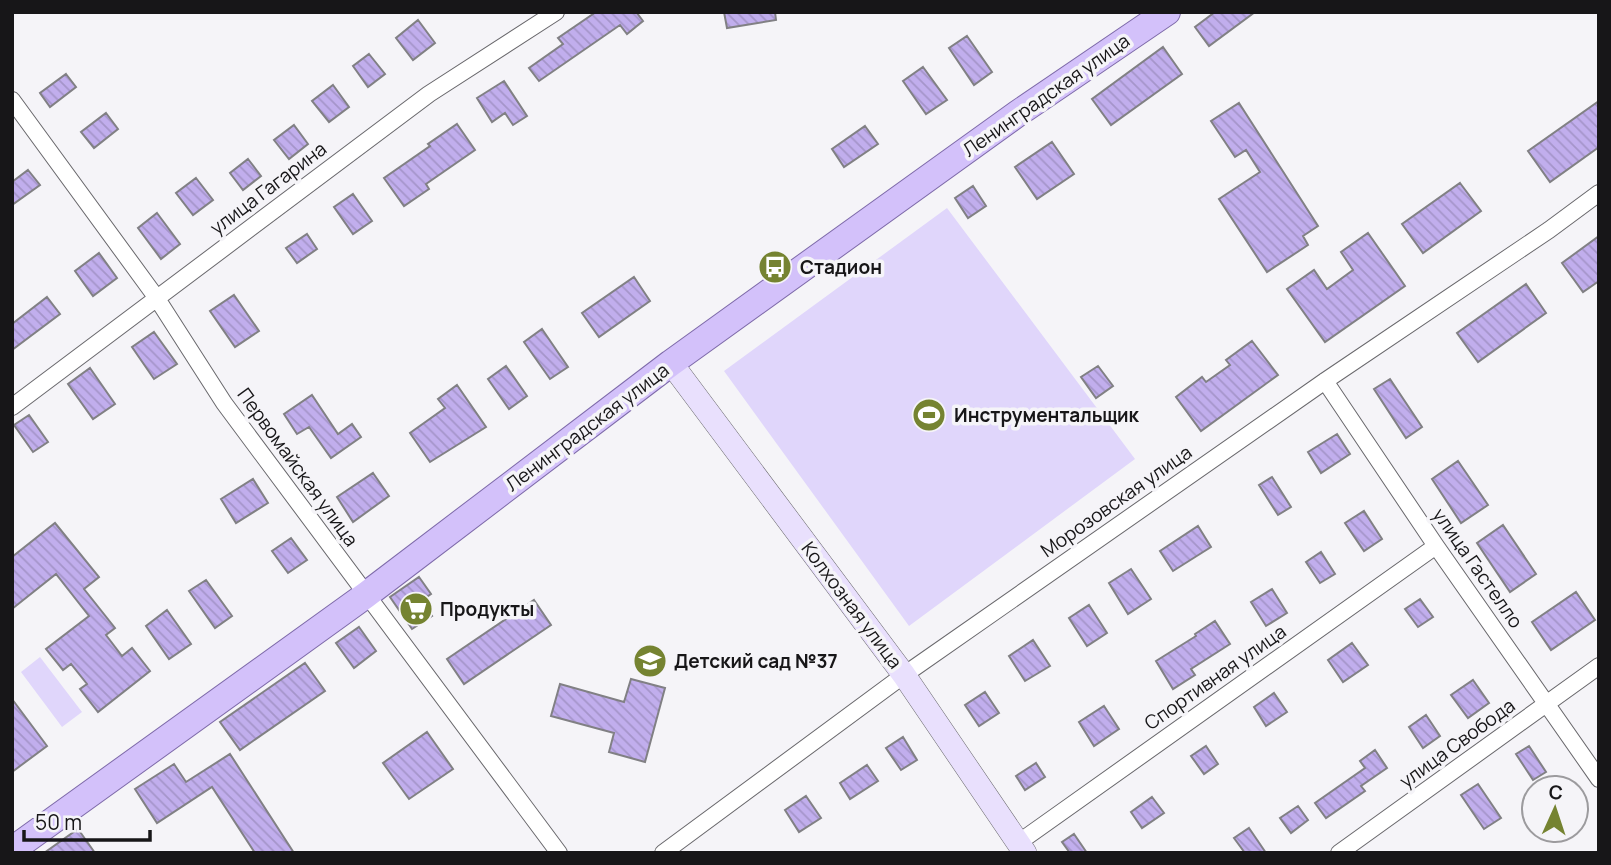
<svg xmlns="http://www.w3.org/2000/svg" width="1611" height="865" font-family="Manrope,sans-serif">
<defs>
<pattern id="building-back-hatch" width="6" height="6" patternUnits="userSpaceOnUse" patternTransform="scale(1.75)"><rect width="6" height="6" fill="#c1aeed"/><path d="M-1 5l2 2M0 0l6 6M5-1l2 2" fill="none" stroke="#a595ca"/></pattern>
</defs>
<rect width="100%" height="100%" fill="#f5f4f8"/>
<path fill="#e0d6fb" d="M947 208 1135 459 909 626 724 371Z
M40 657 82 712 62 727 21 672Z"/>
<path fill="url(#building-back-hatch)" stroke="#818084" stroke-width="2" d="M596 12H638L637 13 643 21 627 34 620 25 539 81 529 68 563 44 558 38Z
M724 12H775L776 20 727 28Z
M1215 12H1255L1209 46 1195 27Z
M418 20 435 43 413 60 396 38Z
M967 36 992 72 974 85 949 48Z
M1163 47 1182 74 1111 125 1092 99Z
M369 54 385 74 368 87 353 66Z
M923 67 947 100 926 114 903 81Z
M66 74 76 87 50 107 40 93Z
M504 81 527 116 513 125 505 113 492 122 477 98Z
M333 85 349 107 329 122 312 101Z
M1599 101V147L1550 182 1528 151Z
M1239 103 1318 226 1303 236 1308 245 1267 272 1219 199 1260 172 1246 150 1235 157 1211 121Z
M106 113 118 129 94 148 81 132Z
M457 124 475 150 426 184 429 189 404 206 384 178 430 146 428 144Z
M294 125 308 144 289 159 274 140Z
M865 126 878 144 844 167 832 149Z
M1052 142 1074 174 1037 199 1015 167Z
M248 159 261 176 243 190 230 173Z
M28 170 40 185 12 205V182Z
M196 178 213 200 193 215 176 193Z
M1460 183 1481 211 1423 253 1402 224Z
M973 186 986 206 968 218 955 198Z
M353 194 372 221 353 234 334 207Z
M157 213 180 244 161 259 138 228Z
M1368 233 1405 286 1325 342 1287 289 1314 270 1327 289 1353 270 1341 252Z
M307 234 317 249 297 263 286 248Z
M1599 236V281L1583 292 1562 263Z
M99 253 117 278 93 296 75 271Z
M634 277 650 301 599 337 582 313Z
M1526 284 1546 313 1478 362 1457 333Z
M234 295 259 331 235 347 210 311Z
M47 297 60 314 12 350V324Z
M542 329 568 367 550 379 524 342Z
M154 332 177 364 154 379 132 347Z
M1252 341 1278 375 1201 431 1176 397 1202 377 1206 382 1230 365 1226 360Z
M506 366 527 396 509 409 488 379Z
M1098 366 1113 386 1096 398 1081 377Z
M90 368 115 404 93 419 68 384Z
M1390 379 1422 427 1406 438 1374 389Z
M457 385 486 427 430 462 410 433 445 408 438 399Z
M312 395 338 434 352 424 361 437 331 458 309 427 297 434 284 414Z
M29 415 48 442 33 452 14 425Z
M1337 434 1350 454 1321 473 1308 452Z
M1458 461 1488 505 1461 523 1432 479Z
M373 473 389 496 353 522 337 497Z
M1272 477 1291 507 1278 515 1259 485Z
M253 479 268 503 236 523 221 499Z
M1364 511 1382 539 1364 551 1345 523Z
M55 523 99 577 84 589 115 628 106 635 122 656 132 648 150 671 98 712 80 689 87 684 71 664 63 670 46 649 89 616 56 574 12 609V557Z
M1503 525 1536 574 1510 592 1477 543Z
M1198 526 1211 547 1173 571 1160 551Z
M291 538 307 560 288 573 272 551Z
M1321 552 1335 574 1320 583 1306 562Z
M1131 569 1151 599 1128 614 1109 583Z
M419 577 431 594 421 601 432 616 412 629 390 597Z
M206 580 232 616 215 628 189 591Z
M1272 589 1287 613 1266 626 1251 602Z
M1576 592 1595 620 1551 650 1532 622Z
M1420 599 1433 617 1418 627 1405 609Z
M534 600 551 625 464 684 447 659Z
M1089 605 1107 633 1087 646 1069 618Z
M167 610 191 644 169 659 146 626Z
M1215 621 1230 644 1191 669 1195 675 1173 689 1156 661 1196 636 1195 634Z
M359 627 376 651 354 668 336 643Z
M1033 640 1050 666 1025 681 1009 656Z
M1352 643 1368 665 1343 682 1328 660Z
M305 663 325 691 240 750 220 722Z
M631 679 665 688 645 762 609 752 614 733 551 716 560 684 624 702Z
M1473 680 1489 703 1468 718 1451 695Z
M985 692 999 713 979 726 965 705Z
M1274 693 1287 712 1266 726 1254 707Z
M12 699 47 746 12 772Z
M1104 706 1119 729 1094 746 1079 722Z
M1426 715 1440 736 1423 748 1409 727Z
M427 732 453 769 409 799 383 763Z
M903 737 917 760 901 770 886 748Z
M1206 746 1218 764 1204 774 1191 756Z
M1529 746 1546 772 1533 780 1516 754Z
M1375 750 1387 768 1361 786 1365 791 1326 818 1315 803 1365 768 1360 761Z
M230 754 294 853H255L212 787 157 823 135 789 174 764 186 782Z
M1036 763 1045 777 1025 790 1016 776Z
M867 765 878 781 850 799 840 783Z
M1478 784 1501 818 1484 829 1461 795Z
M806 796 821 818 799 832 785 810Z
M1152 797 1164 813 1142 828 1131 812Z
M1298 806 1308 820 1291 833 1280 818Z
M1249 828 1266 853H1245L1234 838Z
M78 829 95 853H44Z
M1074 834 1087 853H1070L1062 842Z"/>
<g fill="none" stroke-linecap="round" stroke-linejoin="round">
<defs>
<path id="street" d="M12 100 156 297 224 403 559 853
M1325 381 1436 546 1599 779
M12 407 429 94 556 12
M1018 843 1436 546
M663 853 904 675 1325 381 1549 230 1599 193
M1339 853 1599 666"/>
<path id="secondary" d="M671 363 904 675 1025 853"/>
<path id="primary" d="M12 850 366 595 671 363 1017 114 1167 12"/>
</defs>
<use href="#street" stroke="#69686c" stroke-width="18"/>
<use href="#secondary" stroke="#69686c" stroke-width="24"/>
<use href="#primary" stroke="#7e6aa9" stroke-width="28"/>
<use href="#street" stroke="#fff" stroke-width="16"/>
<use href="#secondary" stroke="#e9e0fd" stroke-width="23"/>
<use href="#primary" stroke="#d3c1fa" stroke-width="26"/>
</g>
<defs>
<symbol id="bus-disc" viewBox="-11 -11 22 22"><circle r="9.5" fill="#758331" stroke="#f5f4f8"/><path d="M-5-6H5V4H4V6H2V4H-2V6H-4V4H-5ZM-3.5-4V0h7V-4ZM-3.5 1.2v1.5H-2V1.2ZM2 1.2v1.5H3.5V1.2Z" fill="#fff"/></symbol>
<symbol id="stadium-disc" viewBox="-11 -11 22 22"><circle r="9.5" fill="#758331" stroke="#f5f4f8"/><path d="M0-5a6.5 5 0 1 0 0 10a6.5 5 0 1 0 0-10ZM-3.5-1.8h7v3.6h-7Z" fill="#fff"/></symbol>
<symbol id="supermarket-disc" viewBox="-11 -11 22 22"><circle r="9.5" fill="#758331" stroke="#f5f4f8"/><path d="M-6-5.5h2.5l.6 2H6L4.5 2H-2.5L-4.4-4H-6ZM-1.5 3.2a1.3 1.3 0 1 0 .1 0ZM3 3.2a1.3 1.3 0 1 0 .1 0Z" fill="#fff"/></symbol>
<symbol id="school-disc" viewBox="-11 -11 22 22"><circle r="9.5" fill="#758331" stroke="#f5f4f8"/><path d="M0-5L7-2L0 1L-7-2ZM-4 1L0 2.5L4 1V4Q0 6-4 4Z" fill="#fff"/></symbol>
</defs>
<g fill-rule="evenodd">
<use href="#bus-disc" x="756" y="248" width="38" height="38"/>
<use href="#stadium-disc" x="910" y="396" width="38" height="38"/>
<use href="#supermarket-disc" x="397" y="590" width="38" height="38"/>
<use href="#school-disc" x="631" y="642" width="38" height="38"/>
</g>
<g text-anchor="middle" stroke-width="7" stroke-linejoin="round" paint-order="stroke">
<g font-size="19" fill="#171618" stroke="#f5f4f8">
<text transform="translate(1046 95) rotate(-35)" y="7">Ленинградская улица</text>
<text transform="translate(268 188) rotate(-37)" y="7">улица Гагарина</text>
<text transform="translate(587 427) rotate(-37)" y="7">Ленинградская улица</text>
<text transform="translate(298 467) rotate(54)" y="7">Первомайская улица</text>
<text transform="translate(1116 501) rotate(-35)" y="7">Морозовская улица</text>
<text transform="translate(1478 568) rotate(55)" y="7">улица Гастелло</text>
<text transform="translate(852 605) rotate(53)" y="7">Колхозная улица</text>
<text transform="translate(1215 677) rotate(-35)" y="7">Спортивная улица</text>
<text transform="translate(1457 743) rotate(-36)" y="7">улица Свобода</text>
</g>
<g font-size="19" font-weight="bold" fill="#171618" stroke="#f5f4f8" text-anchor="start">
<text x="800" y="274">Стадион</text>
<text x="954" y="422">Инструментальщик</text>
<text x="440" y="616">Продукты</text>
<text x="674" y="668">Детский сад №37</text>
</g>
</g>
<rect width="1611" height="865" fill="none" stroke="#171618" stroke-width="28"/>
<g transform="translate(1555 809) rotate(3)"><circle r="33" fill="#f5f4f8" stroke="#9c9b9e" stroke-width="2"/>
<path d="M0-5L12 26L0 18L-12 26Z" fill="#758331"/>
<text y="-10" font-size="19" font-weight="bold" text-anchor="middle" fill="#171618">С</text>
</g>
<path d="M24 830v10h126v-10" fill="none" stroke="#171618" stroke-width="3.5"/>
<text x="35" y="830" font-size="21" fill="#171618" stroke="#f5f4f8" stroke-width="5" paint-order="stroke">50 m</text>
</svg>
